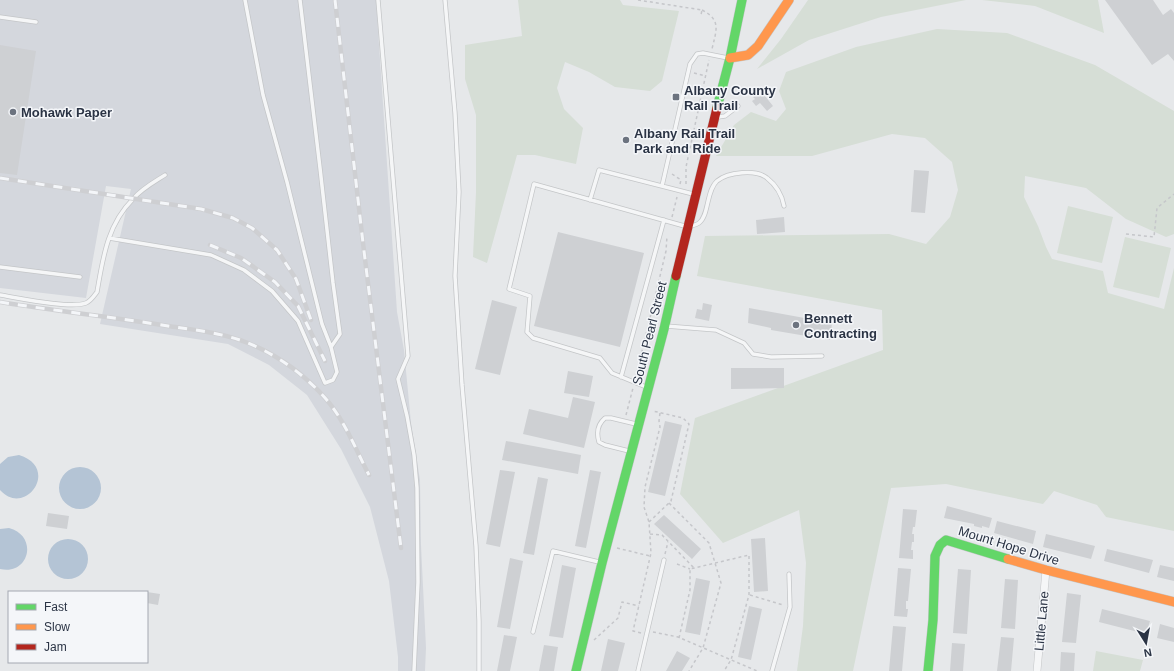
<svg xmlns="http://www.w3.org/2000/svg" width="1174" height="671" font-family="Arial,sans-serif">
<rect width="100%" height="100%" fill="#e6e8ea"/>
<path fill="#d4d7dd" d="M0 0H376L397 312 404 350 411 423 420 480 421 545 426 648 425 671H398V657L389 581 370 507 341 449 307 395 269 365 228 344 100 324 131 189 106 186 86 298 0 288Z"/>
<path fill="#d6ded6" d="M518 0H620L623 5 679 11 662 81 650 91 615 87 589 72 565 62 557 88 564 109 583 128 576 164 535 155H517L487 263 473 257 476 192V115L465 79V45L522 36Z
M808 0H966L881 17 809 40 757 69 781 39Z
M982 0H1098L1104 33 1035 6Z
M937 29 1007 33 1095 65 1174 111V234L1166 237 1126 219 1086 188 1025 176 1024 197 1038 226 1046 247 1052 259 1103 271 1108 293 1164 309 1174 268V531L1106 517 1097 505 1054 491 1043 504 946 484 891 488 853 671H797L803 626 806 563 799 510 723 543 680 494 695 418 883 350 882 310 697 276 705 236 889 234 926 244 950 217 958 190 952 162 925 138 892 134 812 156H716L734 125 751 112 776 121 786 109 779 91 786 72 856 47Z
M1068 206 1113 217 1102 263 1057 253Z
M1125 237 1171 248 1159 298 1113 287Z
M1096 651 1143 660 1140 671H1093Z"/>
<path fill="#b4c4d5" d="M19 455C61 468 25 518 0 490V464L8 457Z
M59 488a21 21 0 1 1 42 0a21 21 0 1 1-42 0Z
M9 528C39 536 29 576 0 569V529Z
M48 559a20 20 0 1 1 40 0a20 20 0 1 1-40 0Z"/>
<path fill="#ced0d3" d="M1105 0H1153L1163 15 1171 9 1174 13V61L1168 54 1152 65Z
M0 45 36 51 17 175 0 173Z
M761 91 773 106 767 111 760 103 756 106 752 101 755 99 753 97Z
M674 92H677L675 100 673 99Z
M914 170 929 171 925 213 911 212Z
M784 217 785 232 757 234 756 220Z
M558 232 644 253 620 347 534 326Z
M492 300 517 307 500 375 475 369Z
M703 303 712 305 709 321 695 318 697 309 702 310Z
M749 308 832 323 830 340 771 330V328L748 323Z
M731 368H784V388L731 389Z
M568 371 593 376 589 397 564 393Z
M573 397 595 402 584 448 523 434 529 409 568 418Z
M665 421 682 425 665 496 648 492Z
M506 441 581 455 578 474 502 460Z
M500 470 515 472 500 547 486 544Z
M590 470 601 472 586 548 575 546Z
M538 477 548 479 534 555 523 553Z
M947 506 992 518 989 528 982 526V528L974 526V524L944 518Z
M903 509 917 510 915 527H913L912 534H914V542H912L911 550H913V559L899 558Z
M48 513 69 516 67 529 46 526Z
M664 515 701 549 692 559 654 524Z
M997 521 1036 531 1033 544 994 533Z
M1046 534 1095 546 1091 559 1043 547Z
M765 538 768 591 754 592 751 539Z
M1107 549 1153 560 1149 573 1104 561Z
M510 558 523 561 510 629 497 627Z
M562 565 576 568 563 638 549 636Z
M1160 565 1174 568V581L1157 577Z
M898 568 911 569 908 601H906V609H908L907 617 894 616Z
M958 569 971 570 967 634 953 633Z
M696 578 710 581 700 635 685 632Z
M1005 579 1018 580 1015 629 1001 628Z
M147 592 160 594 158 605 147 603Z
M1067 593 1081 595 1076 643 1062 642Z
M749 606 762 609 751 660 738 657Z
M1102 609 1150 621 1146 634 1099 622Z
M1160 624 1174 628V642L1157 638Z
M893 626 906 627 902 671H889Z
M504 635 517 637 510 671H497Z
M1001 637 1014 638 1011 671H997Z
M608 639 625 643 618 671H601Z
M952 643 965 644 963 671H950Z
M544 645 558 647 554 671H539Z
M677 651 690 658 682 671H666Z
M1061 652 1075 653 1074 671H1060Z"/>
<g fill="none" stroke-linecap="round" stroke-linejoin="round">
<defs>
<path id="lane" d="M245 0 263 95 287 182 322 324 331 347
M378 0 408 356 398 379 407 416 414 455 417 488 418 582 414 671
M445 0 455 113 459 192 455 276 462 385 476 546 479 621V671
M0 17 36 22
M718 117 725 116 738 106
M662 186 690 64 697 54 703 53 728 58
M590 200 599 170 693 194
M109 238 211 255 244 270 272 291 298 321 325 383 333 380 337 372 331 347 340 334 333 283 320 168 300 0
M0 267 80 277
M0 295C19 298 70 309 86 303 91 301 94 296 97 292 103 258 107 225 133 199 141 189 154 182 165 175
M666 326 716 330 744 343 753 354 771 357 822 356
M621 377 664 220
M646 387 612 373 600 358 533 338 527 332 530 296 509 289 534 184 688 227C691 226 696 225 699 223 709 216 706 191 717 181 728 172 756 169 767 178 776 185 782 195 784 206
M629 451 605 445 599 442C596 432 598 424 605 418H611L636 424
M533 632 553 551 599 562
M638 671 664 560
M772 671 790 607 789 574"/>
<path id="street" d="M1037 671 1046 570"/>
<path id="fast" d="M717 108 730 58 742 0
M576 671 602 563 664 329 676 276
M928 671 933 620 935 556 940 545 946 540 1008 559"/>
<path id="slow" d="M730 58 748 55 758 46 789 0
M1008 559 1046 570 1174 602"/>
<path id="jam" d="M676 276 717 108"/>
</defs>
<use href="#lane" stroke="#c4c6c8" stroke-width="5"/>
<use href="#street" stroke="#c4c6c8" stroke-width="8"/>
<use href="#fast" stroke="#c4c6c8" stroke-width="10"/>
<use href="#slow" stroke="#c4c6c8" stroke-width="10"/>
<use href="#jam" stroke="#c4c6c8" stroke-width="10"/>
<path stroke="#c5c6ca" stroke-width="1.5" stroke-dasharray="3 3" stroke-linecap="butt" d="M638 0 702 10 701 15
M702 10C722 20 716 31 712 49
M694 73 706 76
M672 174 681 180 680 184
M686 184V167L709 60
M672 217 677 197
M1126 234 1154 237 1157 208 1174 194
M636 376 666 251 667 236
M626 415 633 388
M669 503 709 543 721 583 703 648 689 671
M649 522 671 501 689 424 683 418 653 411
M650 534 662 535 694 568
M617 548 650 556
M665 554 668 542
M677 564 690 569
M750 595 783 605
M653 632 678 637 757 671
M641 633 633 631 651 553 649 522 644 507 645 487 660 427 659 421 660 413
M679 638 690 590V569L749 555V595L731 660 724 671
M594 640 618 618 622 602 639 606"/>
<use href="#lane" stroke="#f5f6f7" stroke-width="3.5"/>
<use href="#street" stroke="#f5f6f7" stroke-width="7"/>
<use href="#fast" stroke="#63d668" stroke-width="9"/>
<use href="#slow" stroke="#ff974d" stroke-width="9"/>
<use href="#jam" stroke="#b3261e" stroke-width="9"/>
<defs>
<path id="rail" d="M335 0 363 243 401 548
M0 178 201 209 233 218 252 228 277 250 296 279 311 320
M210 245 241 258 275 282 298 306 325 361
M0 302C56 311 112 317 168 326 195 330 223 333 248 343 277 355 305 375 326 399 345 421 356 450 369 475"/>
</defs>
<use href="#rail" stroke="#cecfd2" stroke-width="4.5"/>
<use href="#rail" stroke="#f4f6f9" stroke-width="3" stroke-dasharray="9" stroke-linecap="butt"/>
</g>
<g fill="#6c737f" stroke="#f4f6f9" stroke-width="1.5">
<rect x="672" y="93" width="8" height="8" rx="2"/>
<circle cx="13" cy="112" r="4"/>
<circle cx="626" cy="140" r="4"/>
<circle cx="796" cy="325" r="4"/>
</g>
<g text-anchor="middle" stroke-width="3" stroke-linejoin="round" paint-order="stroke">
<g font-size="13" font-weight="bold" fill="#2b3445" stroke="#f4f6f9" text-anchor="start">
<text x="684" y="95">Albany County<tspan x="684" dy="15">Rail Trail</tspan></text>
<text x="21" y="117">Mohawk Paper</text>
<text x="634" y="138">Albany Rail Trail<tspan x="634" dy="15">Park and Ride</tspan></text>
<text x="804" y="323">Bennett<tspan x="804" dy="15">Contracting</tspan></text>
</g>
<g font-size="13" fill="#2b3445" stroke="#f4f6f9">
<text transform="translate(649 333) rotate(-76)" y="5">South Pearl Street</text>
<text transform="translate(1009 545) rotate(17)" y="5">Mount Hope Drive</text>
<text transform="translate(1041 621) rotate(-85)" y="5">Little Lane</text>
</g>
</g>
<rect x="8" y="591" width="140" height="72" fill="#f4f6f9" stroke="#a4a8b1"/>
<rect x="16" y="604" width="20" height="6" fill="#63d668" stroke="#a4a8b1"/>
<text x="44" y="611" font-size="12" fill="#2b3445">Fast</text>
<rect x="16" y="624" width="20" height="6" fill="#ff974d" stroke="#a4a8b1"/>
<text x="44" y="631" font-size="12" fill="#2b3445">Slow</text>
<rect x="16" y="644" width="20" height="6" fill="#b3261e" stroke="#a4a8b1"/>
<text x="44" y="651" font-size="12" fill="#2b3445">Jam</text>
<g transform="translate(1146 643) rotate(169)" stroke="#f4f6f9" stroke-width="3" paint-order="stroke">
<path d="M0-3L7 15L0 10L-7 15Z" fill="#2b3445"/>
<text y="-6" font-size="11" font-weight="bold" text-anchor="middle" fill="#2b3445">N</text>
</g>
</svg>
